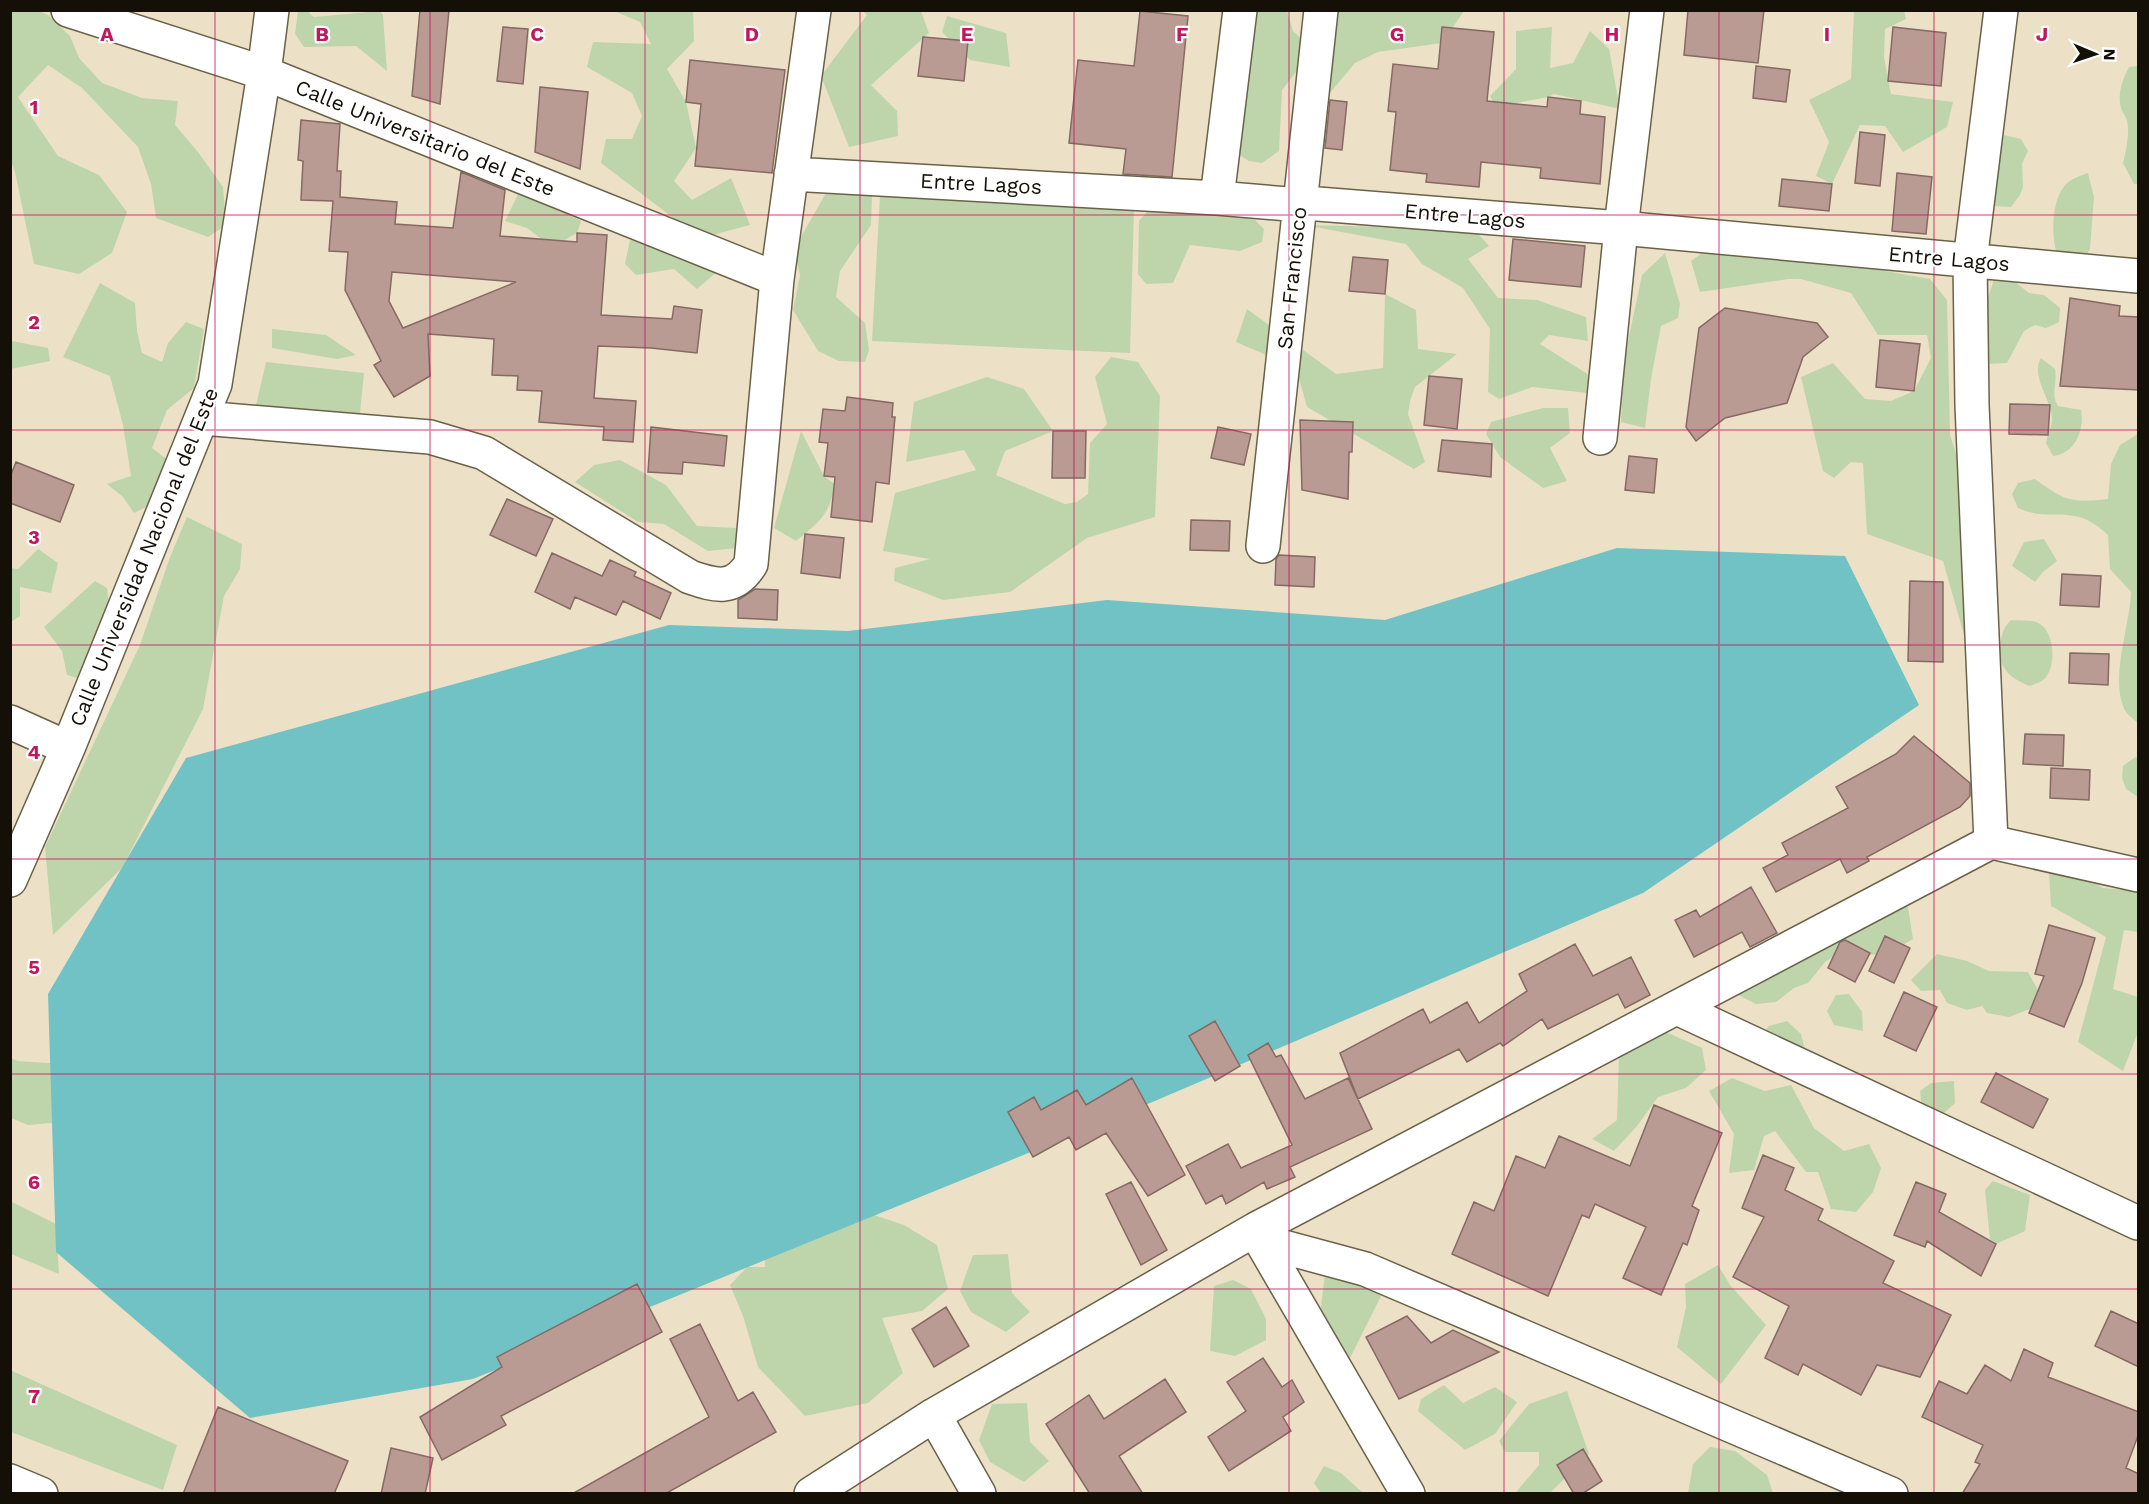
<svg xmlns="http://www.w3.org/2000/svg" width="2149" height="1504" font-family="'Work Sans',sans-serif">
<rect width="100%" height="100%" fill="#ece1c6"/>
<path fill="#bed5ac" d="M1904 10 1906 19 1885 29 1884 57 1891 94 1953 102 1947 127 1903 152 1885 126 1860 125 1832 184 1816 176 1829 142 1809 100 1851 79 1854 11Z
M11 11H39L48 15 70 36 79 58 102 83 142 98 178 101 175 125 198 152 223 187 226 225 208 237 156 218 151 184 138 147 82 88 48 65 18 97 58 156 99 175 127 212 112 253 79 274 34 264 15 172 11 161Z
M298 11H310L309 13 314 17 380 11 383 15 387 71 356 46 304 47 295 34Z
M614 11H693L694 41 667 69 686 102 696 148 674 181 692 200 731 178 750 225 705 237 693 233 601 163 606 139H632L642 116 632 93 587 67 593 42 651 44 640 22Z
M863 11H921L929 33 871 85 897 111 898 136 849 147 821 76 867 15Z
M1234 11H1287L1293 31 1306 43 1335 11H1464L1442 43 1378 52 1355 63 1324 100 1305 45 1296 72 1282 90 1279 151 1262 163 1249 161 1236 153 1230 59 1219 45Z
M947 16 1006 33 1010 67 970 60 942 32Z
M1552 27 1550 68 1573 63 1590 31 1609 49 1620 109 1554 94 1548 97 1496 107 1490 96 1516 69V31Z
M2138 66V184H2134L2123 163C2126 151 2130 133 2127 121 2126 116 2122 112 2121 108 2117 94 2123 78 2129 67Z
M2004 135 2021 139 2028 151 2022 164 2023 187 2020 195 2011 207 1994 206 1988 190Z
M2088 173 2094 197 2090 249 2083 261 2057 254C2051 236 2051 200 2066 184 2072 178 2080 176 2088 173Z
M854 181 872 196 871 225 840 271 836 297 865 323 869 350 865 362 839 361 818 351 793 310 800 275 794 249 830 186Z
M520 190 581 221 577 233 552 247 527 228 505 221Z
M880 195 1134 209 1130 353 872 341Z
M1155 202H1167L1255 220 1264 229 1262 242 1240 251 1190 245 1173 283 1146 284 1138 274 1139 221Z
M1304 225 1474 229 1489 246 1468 259 1498 298 1537 300 1586 317 1588 341 1549 335 1540 344 1586 373 1595 382 1588 393 1532 387 1499 399 1488 392 1490 329 1463 288 1422 264 1406 244Z
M630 240 697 253 719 270 697 289 674 269 636 275 625 264Z
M1719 241 1930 279 1947 300 1950 435 1987 549 1991 625 1966 642 1943 561 1867 534 1863 463 1851 462 1834 478 1823 471 1801 377 1833 363 1865 399 1891 401 1914 391 1931 358 1927 335H1878L1851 293 1801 279H1789L1700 292 1691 261Z
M1665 253 1680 304 1678 318 1661 326 1651 379 1645 428 1621 422 1624 360 1642 275Z
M2005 274 2029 293 2044 295 2060 308 2059 322 2046 328 2035 325 2024 331 2007 363 1986 364 1981 320 1995 276Z
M100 283 135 303 137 331 142 353 162 362 168 343 186 322 204 329 194 388 167 410 152 448 173 464 150 505 134 513 123 497 107 484 131 476 123 425 110 376 63 357Z
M1385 294 1416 310 1418 349 1457 354 1415 387 1410 401 1408 414 1425 462 1414 469 1307 407 1296 368 1236 342 1247 309 1336 374 1383 368Z
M272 329 326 335 356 355 337 359 272 348Z
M11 338 12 341 48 348 50 361 11 369Z
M1111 357 1138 362 1160 396 1155 517 1087 538 1010 592 943 600 894 581 895 568 930 559 883 551 895 493 976 470 964 450 906 462 914 402 987 377 1024 389 1053 431 1005 451 996 475 1065 504 1077 502 1088 494 1090 443 1107 424 1095 377Z
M2041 358 2055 369C2058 383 2050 393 2058 406L2081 410C2085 430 2075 454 2053 456L2046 443C2047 435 2052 427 2052 419 2052 400 2030 376 2041 358Z
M266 362 364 373 359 423 254 414Z
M1543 408H1568L1570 433 1550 448 1567 481 1543 488 1500 457 1486 434 1491 422Z
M801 431 824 476 834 484C833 512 816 525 796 541L774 528Z
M2138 434V723C2133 719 2125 713 2123 706 2111 675 2130 624 2131 592L2110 569 2108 535C2073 501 2053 524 2018 508L2012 494 2018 483 2035 479C2065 501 2071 503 2108 499L2111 464 2120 445Z
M620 460 666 485 697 526 736 528 748 534 747 547 708 551 664 524 638 522 575 482 594 465Z
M187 517 242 544 240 569 224 596 203 709 122 868 53 935 45 847 140 645 170 557Z
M2044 539 2057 561 2043 572 2035 582 2012 566 2024 542Z
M38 549 58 563 51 593 20 587V616L11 622V568L18 569Z
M95 581 107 588 111 621 88 681 67 675 62 651 44 627Z
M2011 620C2019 621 2033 619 2040 624 2055 633 2057 669 2043 680 2040 683 2034 684 2030 686 2010 679 1997 667 2000 645 2002 633 2003 628 2011 620Z
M2138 757V797L2126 789 2122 778 2123 766 2134 758Z
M2048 856 2103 888 2138 891V932L2124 930 2113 989 2138 997V1032L2123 1071 2078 1042 2106 937 2051 906Z
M1900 901 1908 907 1913 939C1886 956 1873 958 1842 951L1825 962 1808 983 1794 988 1776 1002 1756 1004 1734 993Z
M1937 954 1967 961 1989 971 2028 972 2045 1003 2009 1017 1987 1013 1982 1006 1967 1010 1947 1003 1940 990 1921 991 1911 980Z
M1849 994 1862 1012 1863 1031 1834 1025 1827 1011 1836 995Z
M1787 1021 1801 1034 1805 1050 1787 1072H1770L1761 1036 1769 1026Z
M1666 1032 1702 1048 1706 1070 1686 1088 1658 1097 1637 1126 1614 1151 1592 1139 1617 1120 1619 1055 1641 1034Z
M10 1058 18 1061 76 1065 74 1121 28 1125 11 1118Z
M1732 1078 1765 1091 1791 1085 1814 1128 1844 1151 1869 1144 1881 1168 1873 1192 1856 1212 1831 1209 1818 1172H1806L1775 1131 1764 1136 1754 1170 1729 1173 1734 1134 1709 1091Z
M1954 1081 1955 1103 1945 1112 1932 1117 1922 1109 1920 1091 1931 1083Z
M1993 1181 2030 1195 2025 1231 1996 1244 1990 1239 1985 1190Z
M10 1201 56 1224 59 1274 11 1254Z
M853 1208 904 1225 937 1245 948 1289 922 1311 882 1318 903 1373 868 1403 805 1416 758 1367 743 1316 730 1285 747 1267H765V1253Z
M1008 1254 1012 1293 1030 1312 1006 1332 971 1312 960 1291 973 1255Z
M1718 1265 1730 1285 1766 1325 1721 1384 1677 1347 1686 1307 1685 1284Z
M1365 1269 1381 1296 1347 1364 1320 1314 1325 1274Z
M1233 1280 1251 1289 1266 1319V1340L1235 1356 1210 1351 1214 1286Z
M10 1370 177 1445 163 1490 11 1432Z
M1444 1385 1463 1403 1495 1387 1517 1402 1495 1434 1465 1450 1418 1411 1421 1399Z
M1567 1391 1589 1454 1550 1493H1519L1517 1491 1539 1465V1452H1505L1499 1441 1529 1404Z
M1027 1403 1030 1442 1049 1461 1024 1482 990 1462 979 1440 992 1404Z
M1710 1447 1735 1451 1767 1475 1773 1493H1688L1693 1464Z
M1324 1466 1341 1473 1363 1493H1321L1314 1483Z"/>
<path fill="#71c2c4" d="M1617 548 1845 556 1919 705 1643 893 1129 1112 473 1379 250 1418 56 1252 48 994 186 758 669 625 848 631 1107 600 1385 620Z"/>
<path fill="#ba9b94" stroke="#866963" stroke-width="1.5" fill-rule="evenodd" d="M420 10H449L440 104 412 96Z
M1688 10H1764L1758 63 1684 55Z
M1140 11 1188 16 1172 177 1123 174 1126 149 1069 143 1078 60 1134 66Z
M503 27 528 29 523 84 497 81Z
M1442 27 1494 32 1487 101 1547 107 1548 97 1581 101 1580 114 1605 117 1600 184 1540 178 1541 168 1481 162 1479 187 1426 182 1427 174 1390 170 1396 112 1388 111 1393 64 1438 69Z
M1893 27 1946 33 1941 86 1888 81Z
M923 37 968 41 964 81 918 76Z
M690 60 785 70 772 173 695 166 701 104 686 102Z
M1756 66 1790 70 1786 102 1753 98Z
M540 87 588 92 580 169 535 152Z
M1330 100 1347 102 1342 150 1325 148Z
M301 120 340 124 337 171H341L340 197 397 202 395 224 453 228 461 172 505 190 500 236 577 242V233L607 235 601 315 672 319 674 306 702 310 697 353 651 348 598 346 594 398 636 401 633 442 603 440 604 427 539 422 542 391 517 390 518 376 492 375 494 339 428 334 430 376 394 397 374 365 381 361 345 290 348 252 329 251 333 201 301 200 303 161 298 160ZM392 272 516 282 403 328 389 301Z
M1860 132 1885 135 1880 186 1855 183Z
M1897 173 1932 177 1926 234 1892 231Z
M1782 179 1832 184 1829 211 1779 206Z
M1513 239 1585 246 1581 287 1509 280Z
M1353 257 1388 260 1385 294 1349 291Z
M2070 298 2120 306 2119 316 2139 317V390L2060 386Z
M1725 308 1817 323 1828 337 1803 357 1787 403 1725 418 1696 441 1686 427 1699 328Z
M1880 340 1920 344 1914 391 1876 387Z
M1429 376 1462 379 1457 429 1424 425Z
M847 397 893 403 892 417H895L889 484 876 482 872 522 831 517 835 477 824 476 828 443 819 442 823 409 845 411Z
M2010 404 2050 405 2048 435 2009 434Z
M1300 420 1353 422 1352 452H1349L1348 499 1302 490Z
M651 427 727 436 724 466 683 462 682 474 648 472Z
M1218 427 1251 434 1244 465 1211 458Z
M1053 431H1086L1085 478H1052Z
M1442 440 1492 444 1491 477 1438 471Z
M1629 456 1657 459 1654 493 1625 490Z
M16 462 74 485 60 522 10 503V477Z
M507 499 553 519 536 556 490 535Z
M1191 520 1230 521 1229 551 1190 550Z
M805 534 844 538 840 578 801 573Z
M552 553 602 576 610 560 636 572 634 576 671 593 660 619 623 601 616 615 575 597 570 609 535 592Z
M1279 555 1315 557 1314 587 1275 585 1276 559Z
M2062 574 2101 576 2099 607 2060 605Z
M1910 581 1943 582V662L1908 661Z
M755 589 778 590 777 620 738 618V600Z
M2070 653 2109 654 2108 685 2069 683Z
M2025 734 2064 735 2063 766 2023 764Z
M1914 736 1970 783V796L1960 807 1867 857 1869 861 1847 873 1840 859 1776 892 1763 868 1788 855 1782 843 1848 808 1836 787 1896 754Z
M2051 768 2090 770 2089 800 2050 798Z
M1751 887 1777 933 1750 947 1742 932 1694 957 1675 920 1696 910 1700 917Z
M2049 925 2095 938 2082 983 2064 1027 2029 1013 2044 976 2035 974Z
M1885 936 1910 948 1894 983 1869 971Z
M1845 940 1870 953 1855 982 1828 968 1840 942Z
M1575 944 1593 976 1631 957 1650 995 1625 1008 1618 994 1548 1029 1542 1019 1503 1046 1500 1043 1467 1062 1459 1049 1358 1099 1340 1053 1423 1009 1430 1023 1467 1002 1479 1023 1527 991 1519 974Z
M1904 992 1937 1007 1916 1051 1884 1036Z
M1215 1021 1240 1066 1215 1081 1189 1036Z
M1268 1043 1276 1057 1281 1055 1305 1099 1348 1078 1372 1129 1290 1167 1295 1177 1267 1189 1264 1182 1226 1204 1222 1195 1206 1204 1186 1166 1228 1144 1241 1168 1292 1145 1248 1055Z
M1996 1073 2048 1099 2033 1128 1981 1102Z
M1132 1078 1185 1175 1148 1196 1106 1133 1076 1150 1069 1137 1033 1157 1008 1112 1034 1097 1041 1110 1077 1090 1086 1105Z
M1654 1105 1722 1133 1692 1206 1699 1210 1687 1245 1683 1243 1661 1295 1623 1278 1646 1227 1595 1204 1589 1218 1582 1215 1548 1296 1452 1254 1474 1202 1494 1211 1516 1156 1545 1168 1559 1136 1630 1166Z
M1763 1155 1794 1168 1785 1190 1823 1209 1818 1220 1894 1261 1883 1283 1951 1315 1920 1377 1877 1365 1861 1395 1803 1364 1798 1375 1765 1358 1789 1306 1733 1277 1764 1217 1742 1208Z
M1131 1182 1167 1250 1141 1265 1106 1194Z
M1916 1182 1946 1194 1939 1212 1996 1244 1981 1276 1927 1241 1925 1247 1894 1235Z
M637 1284 662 1332 501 1416 506 1425 442 1460 420 1417 502 1367 497 1357Z
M946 1307 969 1346 934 1367 912 1329Z
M2111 1311 2139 1324V1367L2095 1346Z
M1407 1316 1431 1343 1453 1330 1499 1352 1399 1399 1366 1337Z
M700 1324 738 1401 753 1392 776 1432 665 1494H572L709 1417 670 1339Z
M2024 1349 2053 1363 2048 1377 2139 1412V1433L2126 1468 2139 1474V1494H1962L1980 1464 1975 1462 1983 1445 1922 1417 1939 1381 1967 1394 1985 1365 2011 1381Z
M1263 1358 1282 1387 1292 1380 1304 1402 1283 1417 1291 1431 1229 1471 1208 1437 1246 1411 1227 1382Z
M1165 1379 1186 1412 1119 1456 1143 1494H1090L1046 1424 1089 1395 1104 1419Z
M218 1407 348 1461 334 1494H183Z
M391 1448 433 1458 425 1494H381Z
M1583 1449 1602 1481 1582 1494H1574L1557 1465Z"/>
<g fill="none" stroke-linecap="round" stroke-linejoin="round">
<defs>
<path id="minor" d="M791 174 1217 198 1300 205 1305 203 1621 228 2138 276
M1217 198 1240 10
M202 418 430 437 484 453 690 577C716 586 734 591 751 564L777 279 814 10
M1600 438 1621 228 1647 10
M1263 546 1321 10
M10 722 68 748
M1991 842 1972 405 1970 261 2001 10
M10 880 68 748 215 384 264 73 777 279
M1677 1008 2138 1223
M1256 1230 1261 1241 1408 1494
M1261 1241 1365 1269 1891 1494
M934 1415 979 1494
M10 1481 41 1494
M811 1494 934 1415 1256 1229 1991 842 2138 875"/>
<path id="tertiary" d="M68 10 264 73 272 10"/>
</defs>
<use href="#minor" stroke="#6a6149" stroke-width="36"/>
<use href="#tertiary" stroke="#6a6149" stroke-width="36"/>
<use href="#minor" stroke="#fff" stroke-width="33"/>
<use href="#tertiary" stroke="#fff" stroke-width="33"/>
</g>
<path fill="none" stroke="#c2185b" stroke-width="1.5" stroke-opacity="0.55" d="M215 10V1494M430 10V1494M645 10V1494M860 10V1494M1074 10V1494M1289 10V1494M1504 10V1494M1719 10V1494M1934 10V1494M10 215H2138M10 430H2138M10 645H2138M10 859H2138M10 1074H2138M10 1289H2138"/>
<g text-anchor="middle" stroke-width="4.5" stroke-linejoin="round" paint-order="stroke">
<g font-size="21" fill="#141007" stroke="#fff">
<text transform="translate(425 138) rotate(22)" y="7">Calle Universitario del Este</text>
<text transform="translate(981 184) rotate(3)" y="7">Entre Lagos</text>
<text transform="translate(1465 216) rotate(5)" y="7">Entre Lagos</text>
<text transform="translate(1949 259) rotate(5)" y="7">Entre Lagos</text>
<text transform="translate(1292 278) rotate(-84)" y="7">San Francisco</text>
<text transform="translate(144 557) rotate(-68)" y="7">Calle Universidad Nacional del Este</text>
</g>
</g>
<g font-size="20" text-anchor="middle" font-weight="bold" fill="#c2185b" stroke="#fff" stroke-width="4.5" stroke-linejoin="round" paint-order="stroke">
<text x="107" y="41">A</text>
<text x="322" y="41">B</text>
<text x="537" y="41">C</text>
<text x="752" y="41">D</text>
<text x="967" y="41">E</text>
<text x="1182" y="41">F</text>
<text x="1397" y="41">G</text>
<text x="1612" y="41">H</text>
<text x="1827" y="41">I</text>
<text x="2042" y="41">J</text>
<text x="34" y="114">1</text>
<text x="34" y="329">2</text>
<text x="34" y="544">3</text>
<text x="34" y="759">4</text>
<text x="34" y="974">5</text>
<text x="34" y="1189">6</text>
<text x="34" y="1403">7</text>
</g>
<rect width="2149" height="1504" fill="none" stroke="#141007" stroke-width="24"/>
<g transform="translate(2095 54) rotate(92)" stroke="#ffffff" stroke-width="4.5" paint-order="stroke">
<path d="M0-4.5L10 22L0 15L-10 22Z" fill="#141007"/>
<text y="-9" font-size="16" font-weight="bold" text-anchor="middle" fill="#141007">N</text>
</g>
</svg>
